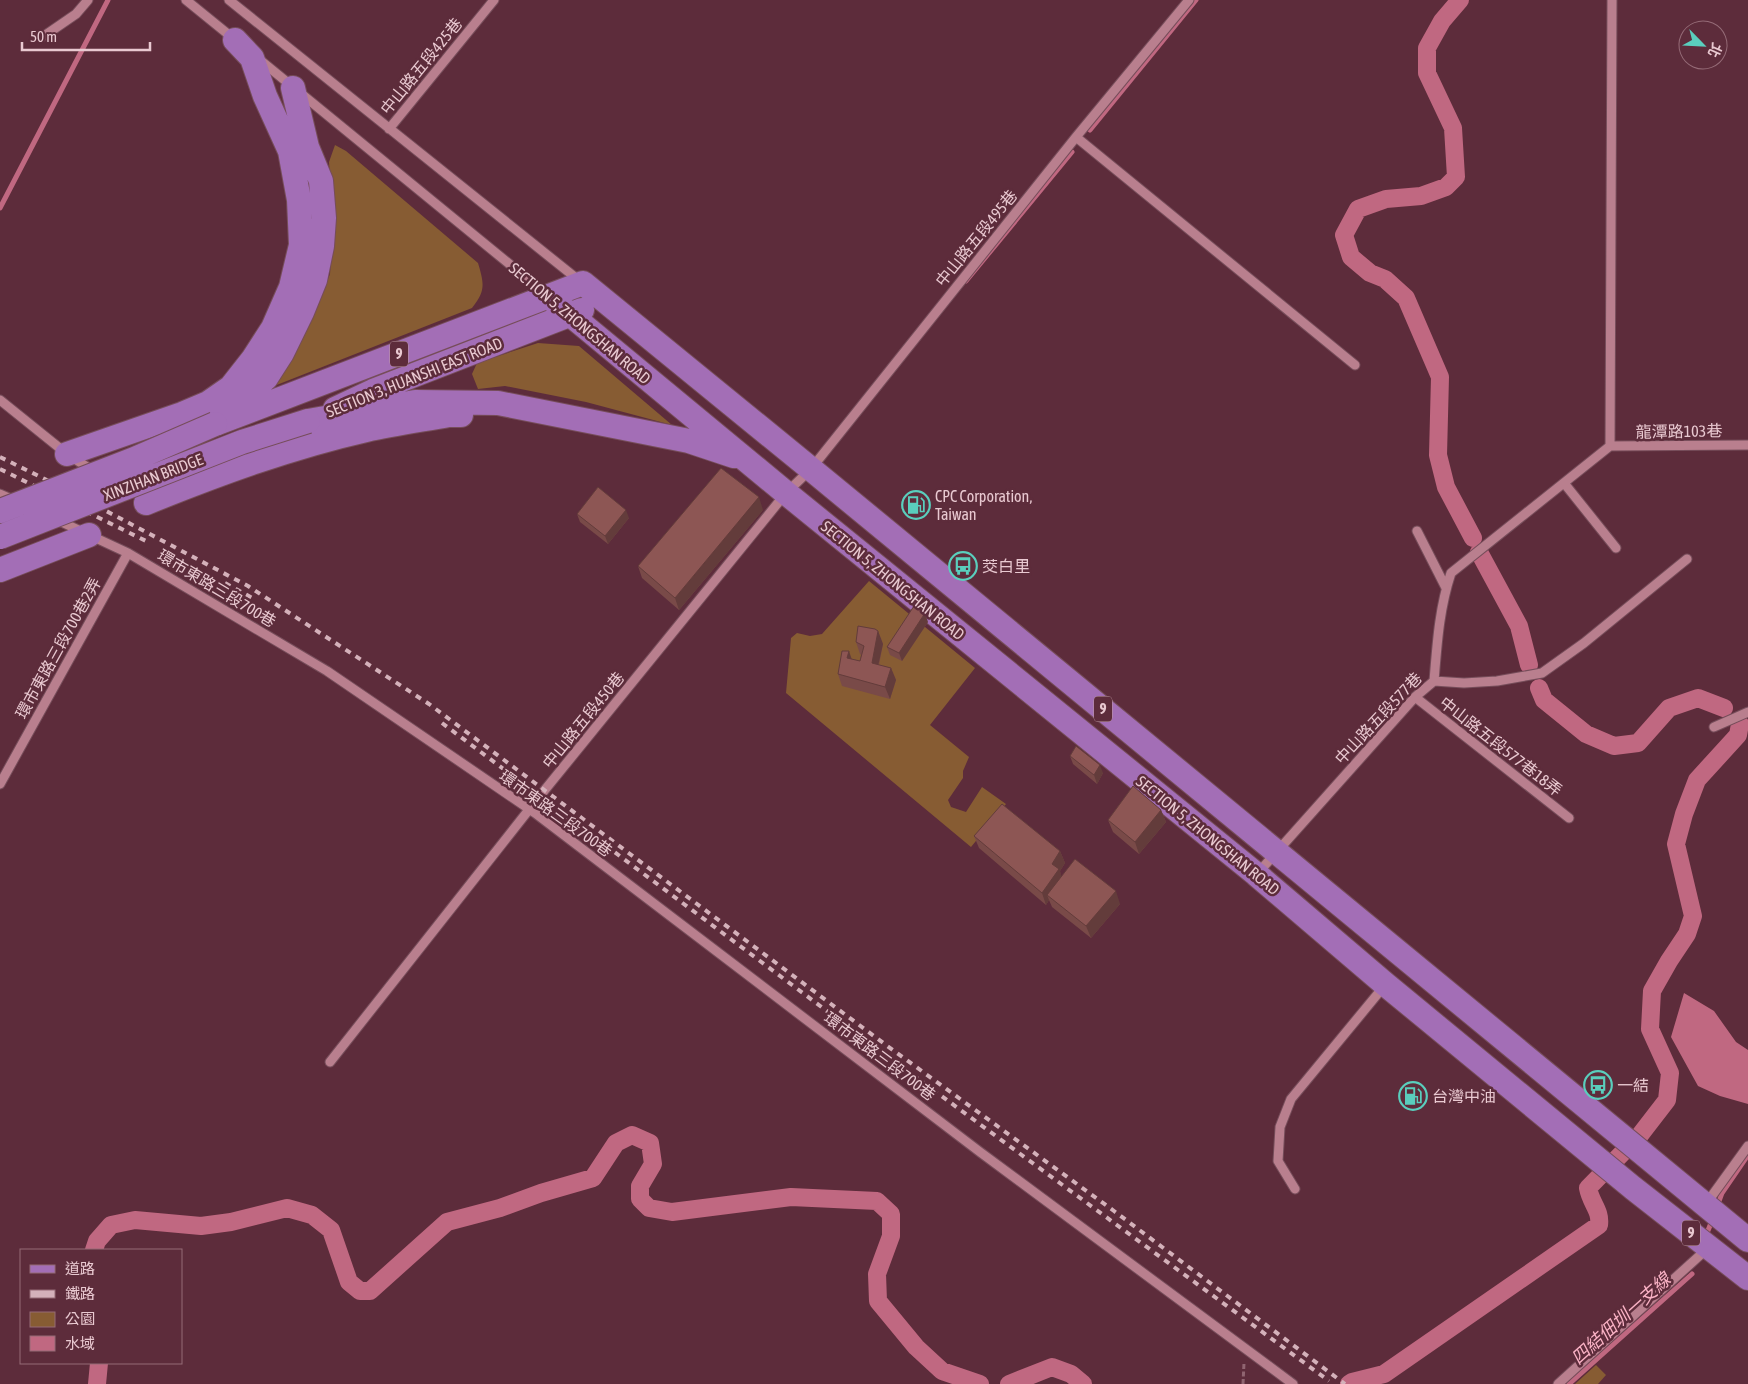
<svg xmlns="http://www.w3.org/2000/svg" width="1748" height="1384" font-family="'Asap Condensed','Noto Sans TC',sans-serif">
<rect width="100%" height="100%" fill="#5d2c3b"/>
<path fill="#875c33" d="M335 145 346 151 478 263C484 283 486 291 472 308L269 388 310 324 330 274 333 223 329 162Z
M538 343 579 346 672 425 586 402 505 386 478 389 472 374 477 363Z
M869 581 975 668 930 725 969 757 963 771V778L948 800 951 807 966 812 982 787 1006 804 971 847 786 693 791 638 797 633 810 636 822 634Z
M1596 1365 1606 1375 1598 1384H1575Z"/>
<path fill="#c06881" d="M1684 993 1714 1011 1736 1042 1748 1050V1104L1720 1096 1698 1086 1671 1037Z"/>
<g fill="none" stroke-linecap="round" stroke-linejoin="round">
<path stroke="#c06881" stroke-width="5" d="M1090 130 1196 0
M0 208 108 0
M966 281 1072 152
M1741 725 1742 724
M1718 1204 1722 1193 1748 1155
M1707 1233 1711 1223
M1569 1384 1692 1274"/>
<path stroke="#c06881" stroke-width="18" d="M1460 0 1442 21 1427 48V73L1453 128 1456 177 1446 187 1421 196 1386 199 1358 209 1344 235 1351 257 1370 273 1385 279 1406 298 1440 377 1438 455 1446 487 1473 538
M1479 552 1519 626 1529 665
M1539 688 1544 700 1586 734 1614 746 1638 743 1669 708 1698 698 1724 708
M94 1250 97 1241 111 1225 135 1220 201 1226 231 1222 287 1208 312 1215 331 1230 349 1282 360 1291H370L447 1222 500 1208 541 1193 593 1178 616 1143 632 1135 650 1143 653 1164 640 1186V1199L649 1208 672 1212 791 1197 877 1201 891 1214V1236L877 1274 878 1301 916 1347 942 1371 980 1384
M97 1384 99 1363
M1009 1384 1052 1367 1071 1374 1083 1384
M1349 1384 1352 1382 1384 1374 1599 1225C1601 1210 1591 1204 1588 1188L1640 1135 1667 1100 1670 1073 1650 1029 1652 991 1669 961 1687 934 1693 916 1676 844 1684 814 1697 780 1738 735 1740 724"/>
<defs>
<path id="minor" d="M186 0 234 39
M229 0 581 282
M44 36 76 14 88 0
M260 60 546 294
M389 129 494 0
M1076 137 1355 365
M0 400 67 454 95 472
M1610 446 1612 0
M1610 446 1748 445
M1564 483 1616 548
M0 494 16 501
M55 519 128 553 327 671 535 813 980 1152 1293 1384
M1417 531 1446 588
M1434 681 1464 683 1497 681 1542 673 1584 643 1687 559
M1415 697 1569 818
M1714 727 1748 712
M0 784 128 553
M1257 874 1415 697 1434 681C1437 645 1439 609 1451 573L1610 446
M330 1062 535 802 786 493 811 469 1076 137 1189 0
M1295 1189 1278 1161 1280 1127 1291 1099 1385 985
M1706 1204 1748 1146
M1558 1384 1708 1248"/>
<path id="major" d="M549 297 786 493 1256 874 1385 984 1633 1188 1748 1278
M335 409 373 391 582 310
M226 415 266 378 282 353 302 312 315 280 322 246 324 218 321 181 307 147 293 88
M308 421 415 402 498 403 689 441 734 456
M215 424 583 283 811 469 1748 1240
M67 454 182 414 208 403 231 387 253 359 273 328 291 287 301 245 299 200 290 151 265 96 252 58 235 40
M146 503C218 474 291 447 366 430 393 424 421 420 449 415H461
M0 570 89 535"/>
</defs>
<use href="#minor" stroke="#764d5a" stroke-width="11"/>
<use href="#major" stroke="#764d5a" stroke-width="26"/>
<path stroke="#906571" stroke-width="3" stroke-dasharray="5 2.5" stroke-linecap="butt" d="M1243 1384 1244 1363"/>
<use href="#minor" stroke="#b97f8e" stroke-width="9"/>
<use href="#major" stroke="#a36eb6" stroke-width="24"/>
<path stroke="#d4b1ba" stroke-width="4" stroke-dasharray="6 6" stroke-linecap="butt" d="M0 457 59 486 248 586 429 704 886 1045 1114 1211 1345 1384
M0 469 148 542
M225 583 256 600
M442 723 883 1053 1329 1381"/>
<defs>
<path id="major-bridge" d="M0 511 132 460 215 424
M0 537 242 442 308 421"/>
</defs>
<use href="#major-bridge" stroke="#764d5a" stroke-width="26" stroke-linecap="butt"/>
<use href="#major-bridge" stroke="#a36eb6" stroke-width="24"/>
</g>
<path fill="#794a48" d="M763 510 679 610 642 578 638 566Z
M577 514 629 518 608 544 580 522Z
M928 622 902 661 890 655 887 647Z
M878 631 883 644 879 665 891 668 896 680 890 699 842 686 838 674 852 659 860 661 861 655 860 654 856 642Z
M1070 756 1103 773 1097 784 1073 764Z
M1161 810 1166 822 1139 854 1113 832 1108 820Z
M974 836 1060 851 1065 863 1060 871 1061 877 1120 904 1091 938 1052 907 1049 900 1046 905 979 848Z"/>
<path fill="#633c3b" d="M759 497 763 510 679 610 675 598Z
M626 510 629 518 608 544 605 536Z
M925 613 928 622 902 661 899 653Z
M878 631 883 644 876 675 872 663Z
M849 651 853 663 847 658Z
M891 668 896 680 890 699 885 687Z
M1100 765 1103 773 1097 784 1094 775Z
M1161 810 1166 822 1139 854 1135 842Z
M1060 851 1065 863 1060 871 1063 882 1047 895 1049 900 1046 905 1042 893 1052 864Z
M1116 891 1120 904 1091 938 1086 926Z"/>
<path fill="#8d5654" stroke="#633c3b" d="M721 468 759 497 675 598 638 566Z
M598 487 626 510 605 536 577 514Z
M914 606 925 613 899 653 887 647Z
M858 626 875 629 878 631 872 663 891 668 885 687 838 674 842 651H849L847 658 860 661 864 646 856 642Z
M1076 746 1100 765 1094 775 1070 756Z
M1133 786 1161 810 1135 842 1108 820Z
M1002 804 1060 851 1052 864 1059 869 1042 893 974 836Z
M1075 859 1116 891 1086 926 1047 895Z"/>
<defs>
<symbol id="fuel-ring" viewBox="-11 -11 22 22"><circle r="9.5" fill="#5d2c3b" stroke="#5acebd" stroke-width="1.5"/><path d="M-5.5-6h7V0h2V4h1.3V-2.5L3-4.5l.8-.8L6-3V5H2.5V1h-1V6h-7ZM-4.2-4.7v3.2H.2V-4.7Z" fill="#5acebd"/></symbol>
<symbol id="bus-ring" viewBox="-11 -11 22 22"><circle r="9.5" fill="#5d2c3b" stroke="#5acebd" stroke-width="1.5"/><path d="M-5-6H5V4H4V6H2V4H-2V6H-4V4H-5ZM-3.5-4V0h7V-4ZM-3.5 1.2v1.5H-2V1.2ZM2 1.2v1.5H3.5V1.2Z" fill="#5acebd"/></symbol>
</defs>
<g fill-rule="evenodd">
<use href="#fuel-ring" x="900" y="489" width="32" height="32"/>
<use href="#bus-ring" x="947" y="550" width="32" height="32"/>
<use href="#bus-ring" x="1582" y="1069" width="32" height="32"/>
<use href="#fuel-ring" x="1397" y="1080" width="32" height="32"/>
</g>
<g text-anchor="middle" stroke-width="5" stroke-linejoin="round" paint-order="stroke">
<g fill="#5d2c3b" stroke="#bf9aa4" stroke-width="1">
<rect x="390" y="341.5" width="18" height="25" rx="4"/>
<rect x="1094" y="696.5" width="18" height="25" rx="4"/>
<rect x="1682" y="1220.5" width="18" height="25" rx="4"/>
</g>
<g font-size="15" font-weight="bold" fill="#e9c9d1">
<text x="399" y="359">9</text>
<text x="1103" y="714">9</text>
<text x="1691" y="1238">9</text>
</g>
<g font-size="16" fill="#e9c9d1" stroke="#5d2c3b">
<text transform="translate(421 66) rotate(-51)" y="6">中山路五段425巷</text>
<text transform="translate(976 238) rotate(-51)" y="6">中山路五段495巷</text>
<text transform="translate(580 323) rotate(40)" y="6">SECTION 5, ZHONGSHAN ROAD</text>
<text transform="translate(414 377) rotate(-22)" y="6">SECTION 3, HUANSHI EAST ROAD</text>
<text transform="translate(1679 431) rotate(-1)" y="6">龍潭路103巷</text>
<text transform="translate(153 477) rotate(-21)" y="6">XINZIHAN BRIDGE</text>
<text transform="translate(893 580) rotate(39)" y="6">SECTION 5, ZHONGSHAN ROAD</text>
<text transform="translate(217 588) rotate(31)" y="6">環市東路三段700巷</text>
<text transform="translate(58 648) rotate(-61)" y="6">環市東路三段700巷2弄</text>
<text transform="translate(1378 718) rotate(-47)" y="6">中山路五段577巷</text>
<text transform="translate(583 720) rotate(-51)" y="6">中山路五段450巷</text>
<text transform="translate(1501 746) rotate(38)" y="6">中山路五段577巷18弄</text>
<text transform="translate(556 813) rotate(36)" y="6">環市東路三段700巷</text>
<text transform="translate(1208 835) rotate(39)" y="6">SECTION 5, ZHONGSHAN ROAD</text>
<text transform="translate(880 1056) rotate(37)" y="6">環市東路三段700巷</text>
</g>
<g font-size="16" fill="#e9c9d1" stroke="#5d2c3b" text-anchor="start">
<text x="935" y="502">CPC Corporation,<tspan x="935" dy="18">Taiwan</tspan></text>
<text x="982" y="572">茭白里</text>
<text x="1617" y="1091">一結</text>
<text x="1432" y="1102">台灣中油</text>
</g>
<g font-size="18" font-style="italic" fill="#fab2c5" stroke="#5d2c3b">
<text transform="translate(1621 1319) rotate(-42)" y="6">四結佃圳一支線</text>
</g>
</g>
<rect x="20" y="1249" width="162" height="115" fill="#5d2c3b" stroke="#956b77"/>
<rect x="30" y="1265" width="25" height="8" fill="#a36eb6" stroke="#956b77"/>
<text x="65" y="1274" font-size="15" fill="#e9c9d1">道路</text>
<rect x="30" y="1290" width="25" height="8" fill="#d4b1ba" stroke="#956b77"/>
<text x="65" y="1299" font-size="15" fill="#e9c9d1">鐵路</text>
<rect x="30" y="1312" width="25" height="15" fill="#875c33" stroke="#956b77"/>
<text x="65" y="1324" font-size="15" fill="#e9c9d1">公園</text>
<rect x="30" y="1336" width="25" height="15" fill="#c06881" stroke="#956b77"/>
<text x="65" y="1349" font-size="15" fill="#e9c9d1">水域</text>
<g transform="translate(1703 45) rotate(114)"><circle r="24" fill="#5d2c3b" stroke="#956b77"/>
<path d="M0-4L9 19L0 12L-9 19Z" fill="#5acebd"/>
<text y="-8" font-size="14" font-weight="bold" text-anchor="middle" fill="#e9c9d1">北</text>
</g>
<path d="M22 42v8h128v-8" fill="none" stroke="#e9c9d1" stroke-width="2.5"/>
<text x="30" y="42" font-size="15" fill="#e9c9d1" stroke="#5d2c3b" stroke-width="4" paint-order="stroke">50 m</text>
</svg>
